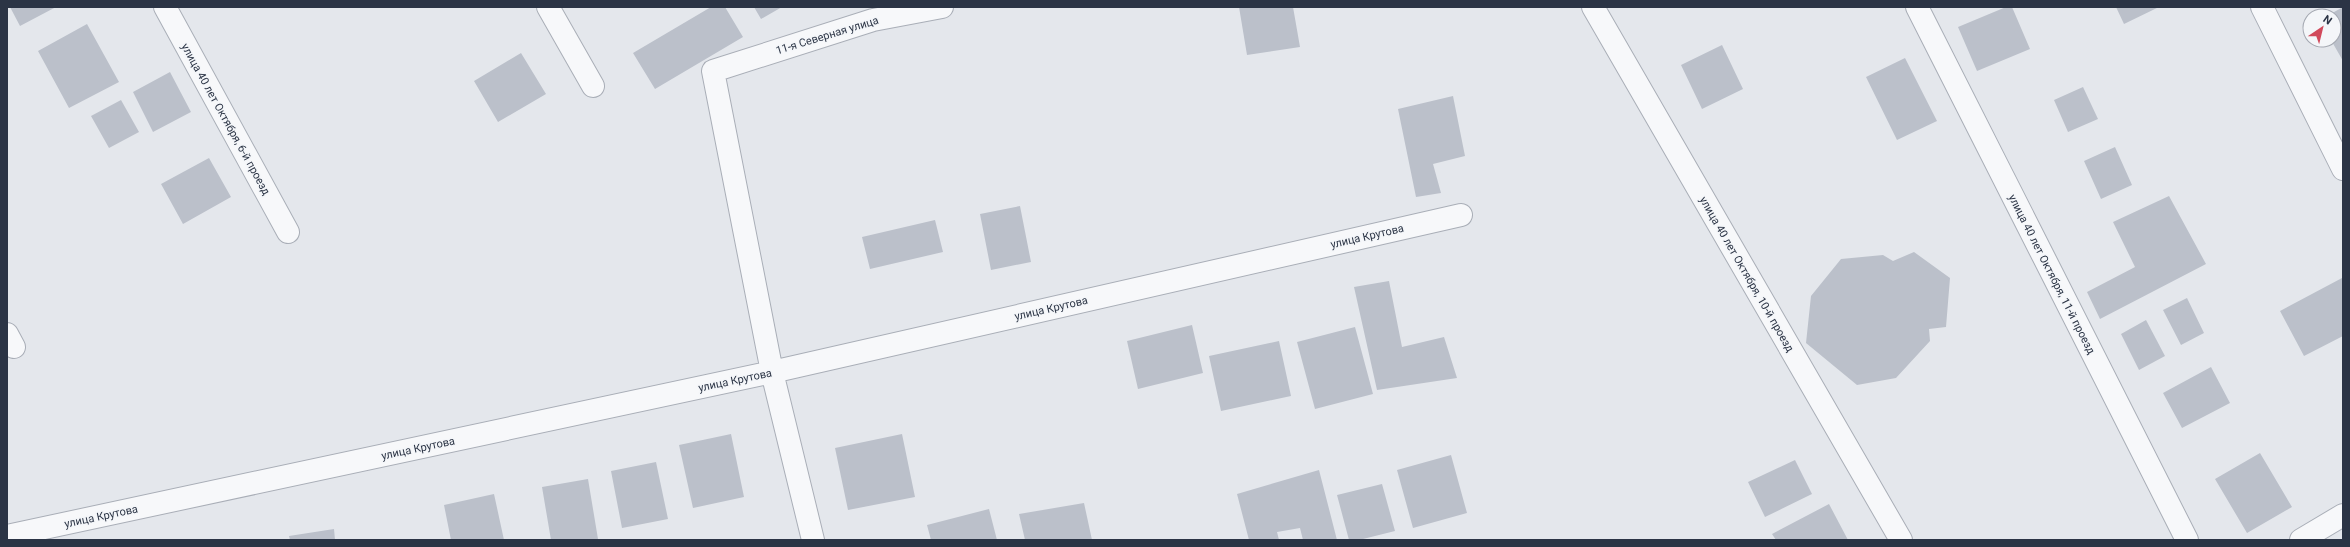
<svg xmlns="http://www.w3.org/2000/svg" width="2350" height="547" font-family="Roboto,sans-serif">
<rect width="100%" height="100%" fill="#e4e7ec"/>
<path fill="#bbc0ca" d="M10 7H56L20 26Z
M711 7H725L743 37 655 89 633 53Z
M754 7H782L761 19Z
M1239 7H1293L1300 47 1247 55Z
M2006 7H2012L2030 49 1977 71 1958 27Z
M2116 7H2159L2124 24Z
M2343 7V61L2331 40H2334V16H2327Z
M87 24 119 82 69 108 38 51Z
M1722 45 1743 89 1702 109 1681 65Z
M521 53 546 94 498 122 474 81Z
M1905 58 1937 121 1897 140 1866 77Z
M170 72 191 112 153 132 133 92Z
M2083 87 2098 119 2068 132 2054 100Z
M1453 96 1465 156 1433 164 1441 193 1416 197 1398 109Z
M121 100 139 132 109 148 91 116Z
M2115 147 2132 185 2101 199 2084 161Z
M209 158 231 197 183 224 161 184Z
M2169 196 2206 264 2100 319 2087 292 2135 267 2113 222Z
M1020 206 1031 262 991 270 980 214Z
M935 220 943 252 870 269 862 237Z
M1914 252 1950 278 1946 327 1929 329 1930 341 1896 378 1857 385 1806 343 1811 296 1841 259 1883 255 1893 261Z
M2342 278 2343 336 2304 356 2280 311Z
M1389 281 1402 347 1444 337 1457 378 1377 390 1354 287Z
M2187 298 2204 333 2181 345 2163 310Z
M2146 320 2165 356 2139 370 2121 334Z
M1192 325 1203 373 1138 389 1127 341Z
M1355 327 1373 394 1315 409 1297 342Z
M1279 341 1291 396 1221 411 1209 356Z
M2211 367 2230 403 2182 428 2163 393Z
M731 434 744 497 693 508 679 445Z
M902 434 915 497 848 510 835 448Z
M2260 453 2292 507 2247 533 2215 479Z
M1451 455 1467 513 1413 528 1397 470Z
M1795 460 1812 494 1765 517 1748 482Z
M656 462 668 519 622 528 611 471Z
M1319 470 1337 540H1303L1300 528 1277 532 1279 540H1249L1237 494Z
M588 479 598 539 551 540 542 487Z
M1382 484 1395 531 1359 540H1349L1337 495Z
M494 494 504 540H451L444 505Z
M1084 503 1092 540H1025L1019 514Z
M1829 504 1848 540H1776L1772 534Z
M989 509 997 540H931L927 525Z
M334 529 335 540H290L289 536Z"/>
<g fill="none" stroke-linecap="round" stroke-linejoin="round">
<defs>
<path id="minor" d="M165 7 288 232
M548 7 593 86
M1593 7 1901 540
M1917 7 2187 540
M2262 7 2343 169
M7 334 14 347
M7 536 772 372 1461 215
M813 540 772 372 713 71 873 20 942 7
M2301 540 2343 515"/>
</defs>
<use href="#minor" stroke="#a9aeb7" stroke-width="24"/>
<use href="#minor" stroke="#f7f8fa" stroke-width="22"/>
</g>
<g text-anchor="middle" stroke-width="3" stroke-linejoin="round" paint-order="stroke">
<g font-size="11" fill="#2b3445" stroke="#f4f6f9">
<text transform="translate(827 35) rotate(-17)" y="4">11-я Северная улица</text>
<text transform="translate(226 119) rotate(61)" y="4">улица 40 лет Октября, 6-й проезд</text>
<text transform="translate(1367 236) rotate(-13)" y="4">улица Крутова</text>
<text transform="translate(1747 274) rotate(60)" y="4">улица 40 лет Октября, 10-й проезд</text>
<text transform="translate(2052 274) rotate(63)" y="4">улица 40 лет Октября, 11-й проезд</text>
<text transform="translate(1051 308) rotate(-13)" y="4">улица Крутова</text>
<text transform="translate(735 380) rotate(-12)" y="4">улица Крутова</text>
<text transform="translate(418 448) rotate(-12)" y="4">улица Крутова</text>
<text transform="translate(101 516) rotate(-12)" y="4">улица Крутова</text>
</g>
</g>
<rect width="2350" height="547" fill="none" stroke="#2b3445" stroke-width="16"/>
<g transform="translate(2322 28) rotate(35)"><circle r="19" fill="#f4f6f9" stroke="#a4a8b1"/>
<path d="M0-3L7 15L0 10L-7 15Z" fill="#d1495b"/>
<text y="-6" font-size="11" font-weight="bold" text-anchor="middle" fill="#2b3445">N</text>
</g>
</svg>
